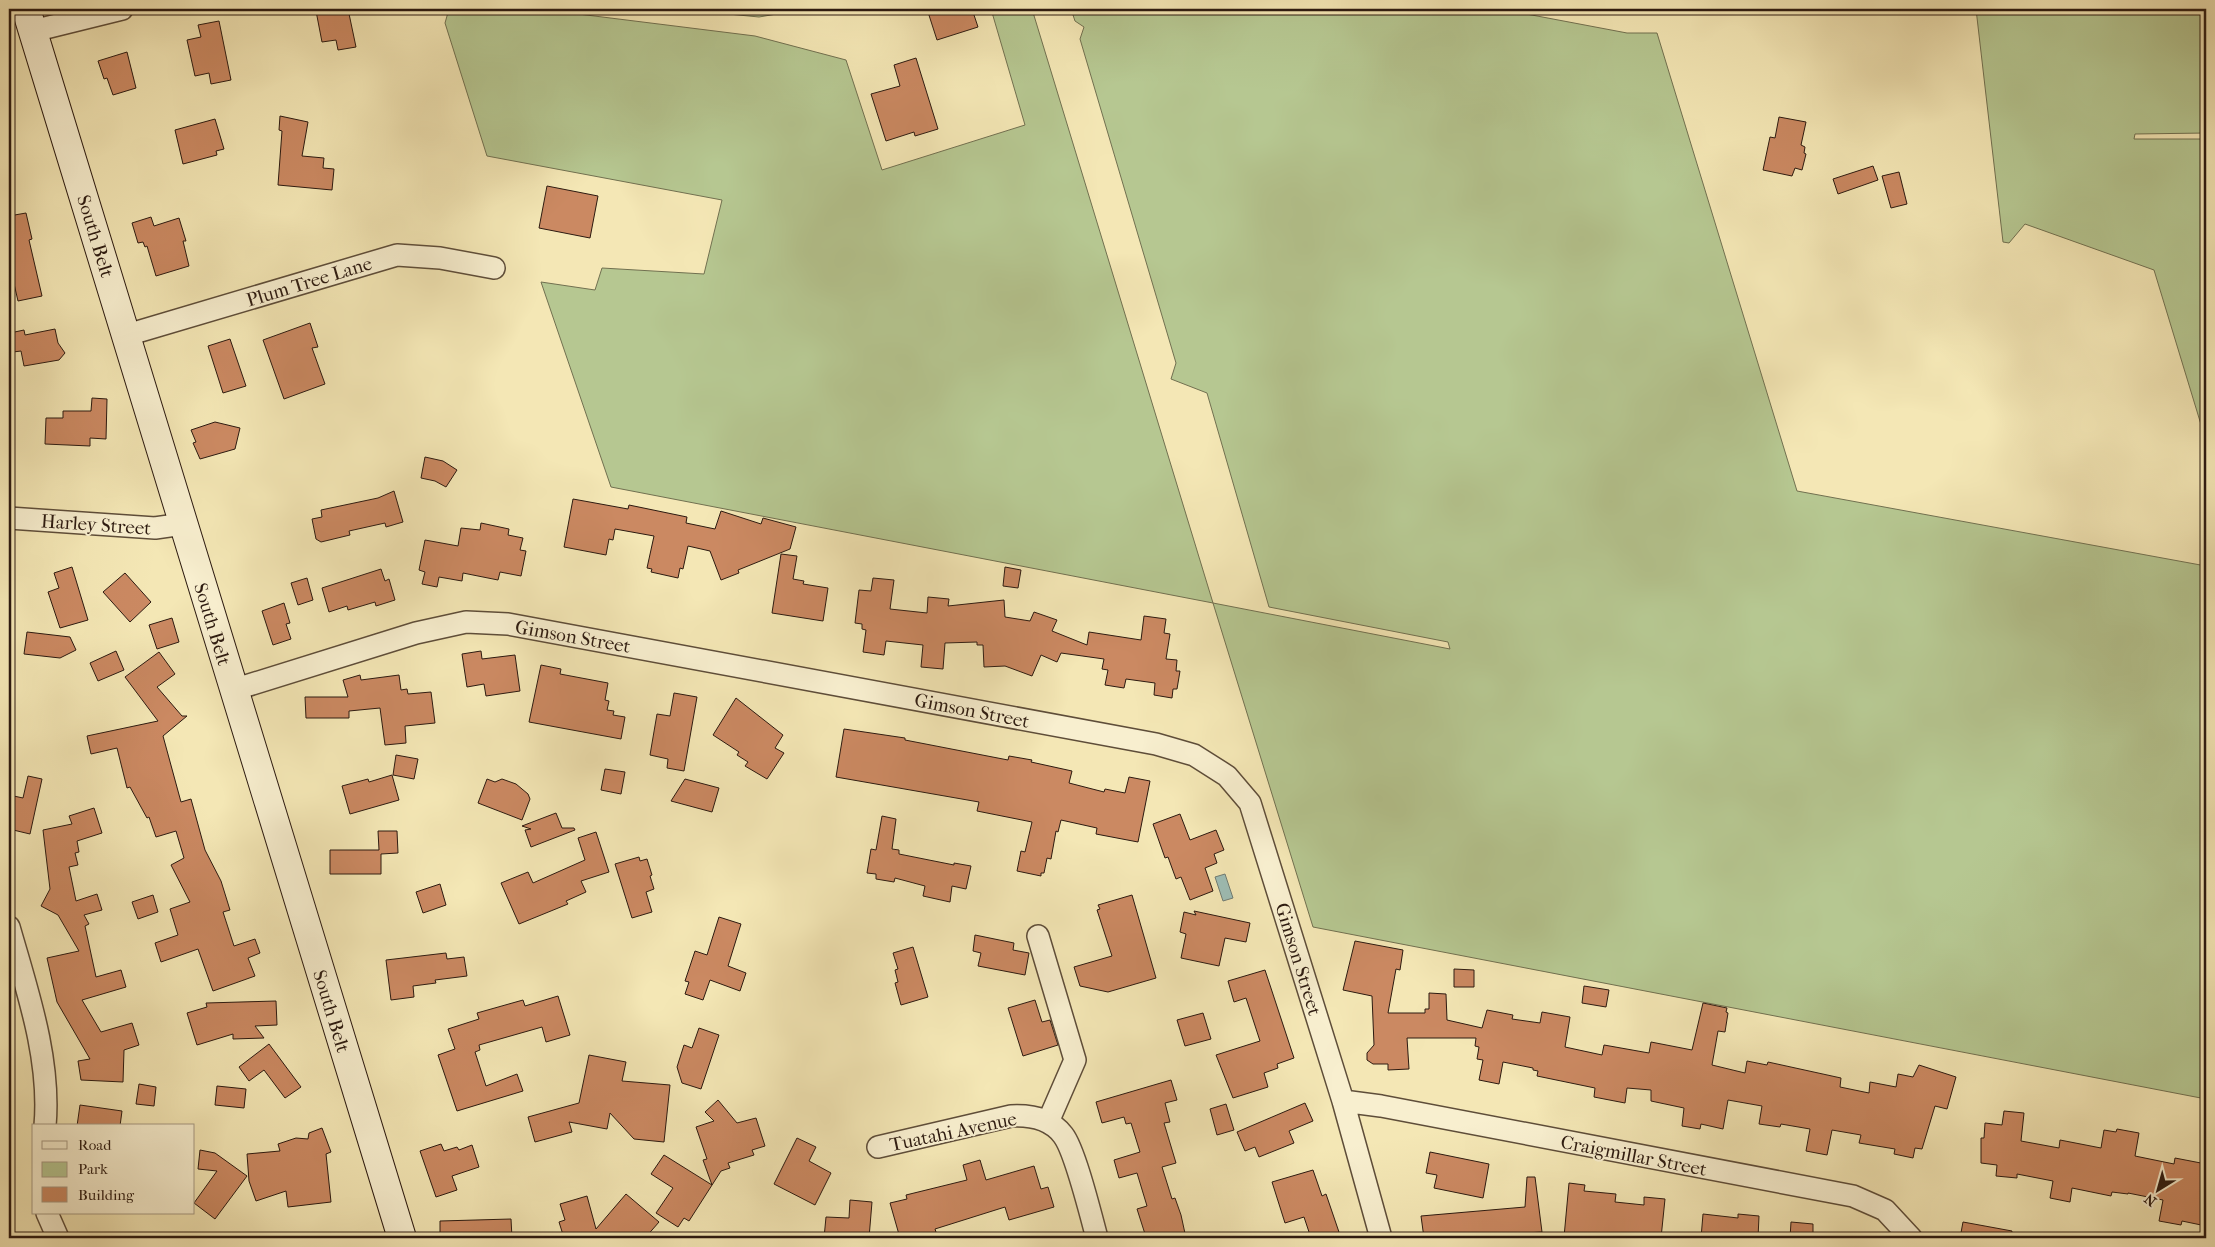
<svg xmlns="http://www.w3.org/2000/svg" width="2215" height="1247" font-family="'IM FELL French Canon',serif">
<rect width="100%" height="100%" fill="#f4e7b5"/>
<filter id="stains"><feTurbulence type="fractalNoise" baseFrequency=".004" numOctaves="4"/><feColorMatrix values="0 0 0 0 .2 0 0 0 0 .09 0 0 0 0 .02 0 0 0 .5 -.17"/></filter>
<radialGradient id="worn" r=".72"><stop offset=".6" stop-color="#630" stop-opacity="0"/><stop offset="1" stop-color="#630" stop-opacity=".3"/></radialGradient>
<path fill="#b6c791" stroke="#717050" d="M449 9H538L755 36 846 60 882 170 1025 125 991 9H1032L1213 603 1450 649 1448 642 1269 607 1207 393 1171 379 1176 363 1080 39 1084 27 1075 21 1071 9H1500L1627 33H1657L1797 491 2206 566V1099L1313 927 1213 603 611 487 541 282 595 290 602 268 704 274 722 200 487 156 445 23Z
M677 9H806L759 17Z
M1976 9H2206V133L2135 134 2134 139H2206V441L2154 270 2025 224 2009 243 2003 242Z"/>
<path fill="#9ebeb6" stroke="#707c74" d="M1225 874 1233 898 1223 901 1215 877Z"/>
<path fill="#cb8962" stroke="#2c1a10" d="M330 9H348L356 47 338 50 336 40 322 42 316 11Z
M927 9H972L978 27 937 40Z
M219 21 231 80 211 84 209 73 195 76 187 40 201 37 198 25Z
M127 52 136 88 113 95 107 78 104 79 98 61Z
M916 58 938 129 915 136 914 132 886 141 871 94 900 86 894 65Z
M280 116 308 122 302 156 324 158 323 168 334 169 332 190 278 185 282 131 279 130Z
M1779 117 1806 122 1801 145 1805 147 1804 153 1806 154 1802 170 1795 168 1792 176 1763 170 1770 137 1775 138Z
M215 119 224 149 216 151 217 155 183 164 175 130Z
M1873 166 1878 180 1838 194 1833 179Z
M1899 172 1907 204 1891 208 1882 176Z
M547 186 598 196 590 238 539 228Z
M26 213 32 239 29 240 42 296 18 301 9 262V216Z
M151 217 154 226 179 218 186 241H183L189 266 156 276 147 246 145 247 143 242 138 243 132 223Z
M310 323 318 347 312 348 325 384 284 399 263 340Z
M55 329 58 343 65 353 59 360 24 366 21 351 13 352 10 333 24 330 25 335Z
M230 339 246 386 223 393 208 346Z
M92 398 107 399 106 439 90 438V446L45 444 46 418H63V411H91Z
M215 422 240 428 235 449 200 459 193 443 196 442 191 430Z
M425 457 443 461 457 470 446 487 435 481 421 478Z
M394 491 403 522 386 527 385 523 349 531 350 535 321 542 316 539 312 519 322 517 321 510 378 498Z
M573 499 628 509 629 505 687 517 686 523 715 529 721 511 761 524 763 518 796 527 790 549 738 570 739 573 721 580 710 551 688 546 683 569 680 568 678 578 651 572 652 569 647 568 654 536 615 529 613 540 609 539 606 555 564 547Z
M481 523 509 529 508 535 523 538 520 550 526 551 521 576 500 572 498 580 463 573 462 581 439 577 437 587 422 584 425 572 419 570 425 540 458 546 461 528 480 530Z
M781 554 797 556 793 579 804 581 803 584 828 588 823 621 772 613Z
M72 567 88 620 60 628 48 592 59 588 54 573Z
M1005 567 1021 570 1018 588 1003 586Z
M381 569 385 581 389 579 395 600 376 606 375 602 348 610 347 606 329 612 322 588Z
M125 573 151 602 130 622 103 592Z
M307 578 313 600 298 605 291 583Z
M873 578 894 580 890 609 927 613 928 597 949 599 948 606 1004 600 1005 617 1030 621 1034 612 1057 620 1052 631 1087 645 1089 632 1141 640 1144 616 1166 619 1164 633 1170 634 1166 659 1177 660 1176 671H1180L1177 689H1173L1172 698 1154 695 1155 683 1126 679 1124 688 1105 685 1108 670 1102 669 1104 659 1061 653 1057 662 1041 655 1032 676 1005 666 984 667 983 645H977V642L945 643 943 669 921 667 923 645 886 641 884 655 863 652 866 630 862 629V624L855 623 859 590 871 591Z
M284 603 290 623 286 624 291 639 273 645 262 611Z
M172 618 179 642 157 649 149 625Z
M27 632 70 637 76 650 60 658 24 654Z
M116 651 124 670 98 681 90 663Z
M481 651 482 659 515 655 520 691 486 696 484 684 467 687 462 654Z
M159 652 175 674 157 687 182 716H187L163 736 181 802 191 799 205 850 221 881 230 910 223 912 234 946 255 939 260 953 248 958 255 976 213 991 198 949 161 962 155 943 178 935 170 909 190 902 171 865 184 858 176 831 156 837 149 817 147 818 130 787 127 788 117 748 91 754 87 736 158 721 125 677Z
M541 665 561 669 560 674 608 683 605 700 609 701 607 710 614 711 613 715 625 717 621 739 529 722Z
M360 675 361 680 399 675 401 690 407 689 408 694 431 692 435 723 405 726 406 743 385 745 380 708 349 711V718H306L305 697H348L343 680Z
M674 693 697 697 684 771 667 768 668 759 650 755 657 714 670 716Z
M736 698 783 735 775 748 784 753 767 779 745 766 748 762 737 755 739 752 713 735Z
M844 729 905 738V740L1008 760 1009 756 1032 760 1031 762 1072 771 1069 783 1104 792 1105 789 1125 793 1129 777 1150 781 1138 842 1096 834 1097 828 1061 820 1058 832 1056 831 1051 859 1047 858 1044 873H1041V876L1017 871 1021 851 1025 852 1032 822 977 811 979 802 836 777Z
M396 755 418 759 414 779 393 775Z
M605 769 625 772 621 794 601 790Z
M392 775 399 800 350 814 342 786 368 779 369 782Z
M28 776 42 779 30 834 9 829V795L23 798Z
M487 779 495 782 502 779 516 784 528 794 530 799 522 820 478 803Z
M685 779 719 788 712 812 671 801Z
M94 808 102 833 77 841 79 852 75 853 78 865 69 867 76 901 97 894 102 910 84 915 89 924 85 926 96 977 121 970 126 987 82 1000 101 1032 132 1023 139 1045 124 1050 123 1082 81 1080 78 1061 90 1059 57 1002 47 958 79 951 58 915 41 906 50 889 43 830 72 824 69 816Z
M556 813 562 828H574L575 830 531 847 525 830 531 829 522 826Z
M1180 814 1190 840 1216 830 1224 850 1214 854 1217 863 1205 868 1213 891 1190 900 1181 877 1176 879 1168 857 1165 858 1153 824Z
M882 816 896 819 892 849 899 850V854L954 865V863L971 866 966 889 952 886 950 902 923 896 925 886 895 878 894 882 876 879V874L867 873 871 849 876 850Z
M378 831H397L398 853 381 854V874H330V850H379Z
M596 832 609 872 581 881 586 892 566 901 568 904 519 924 501 883 528 872 533 883 585 860 578 838Z
M639 857 640 861 647 859 652 875 650 876 654 889 646 892 652 912 632 918 615 864Z
M440 884 446 905 423 913 416 892Z
M153 895 158 912 138 919 132 902Z
M1132 895 1156 978 1108 992 1080 986 1074 967 1112 956 1097 910 1100 909 1098 905Z
M1194 911 1250 923 1246 942 1225 938 1219 966 1181 958 1186 934 1180 932 1184 912 1196 915Z
M719 917 741 924 728 966 746 973 740 991 710 980 703 1000 685 994 689 982 685 981 695 951 707 955Z
M975 935 1014 943 1013 950 1029 953 1025 975 978 966 981 953 973 951Z
M1355 941 1403 950 1400 970 1396 969 1388 1013H1425V1009H1429V993L1446 994 1447 1020 1482 1028 1487 1010 1513 1015 1512 1019 1540 1023 1542 1012 1570 1017 1565 1047 1602 1055 1604 1045 1649 1053 1651 1042 1692 1050 1703 1003 1727 1008 1726 1012 1728 1013 1725 1032 1718 1031 1712 1065 1745 1073 1747 1061 1767 1065 1768 1062 1841 1078 1840 1087 1869 1093 1870 1082 1896 1087 1898 1074 1913 1077 1919 1065 1956 1077 1947 1109 1935 1106 1922 1149 1915 1148 1913 1158 1894 1154 1895 1149 1859 1143 1861 1135 1832 1130 1827 1155 1806 1151 1810 1129 1781 1124 1780 1127 1759 1124 1762 1106 1728 1100 1723 1129 1701 1124 1700 1129 1682 1126 1684 1108 1651 1101V1090L1627 1088 1625 1103 1594 1097 1595 1088 1537 1076 1538 1071 1533 1070V1068L1503 1062 1499 1084 1479 1080 1483 1060 1477 1059 1479 1047 1475 1046 1476 1038H1407L1409 1069 1388 1070V1064H1373L1367 1060V1053L1374 1045 1372 996 1343 990Z
M913 947 928 997 901 1005 895 983 898 982 895 970 898 969 893 953Z
M446 953 447 959 464 957 467 976 435 980 436 983 413 986 414 997 391 1000 386 960Z
M1454 969 1474 970V987H1454Z
M1265 970 1294 1058 1277 1064 1278 1068 1264 1073 1268 1087 1233 1098 1216 1055 1260 1041 1246 998 1234 1002 1228 981Z
M1584 986 1609 990 1606 1007 1582 1003Z
M558 996 570 1035 546 1042 542 1027 479 1045 480 1050 475 1052 486 1086 517 1074 523 1091 457 1111 438 1055 455 1049 448 1029 479 1019 477 1013 523 1000 525 1006Z
M1035 1000 1042 1022 1050 1020 1058 1045 1023 1056 1008 1008Z
M276 1001 277 1025 255 1026 264 1038 233 1039V1034L197 1045 187 1013 207 1007 206 1003Z
M1203 1013 1211 1039 1185 1046 1177 1020Z
M699 1028 719 1035 701 1089 682 1083 677 1067 684 1045 692 1048Z
M269 1044 301 1087 285 1098 264 1070 249 1081 239 1067Z
M589 1055 626 1062 622 1081 670 1085 664 1142 634 1139 610 1113 607 1129 569 1122 572 1132 535 1142 528 1117 579 1103Z
M1171 1080 1177 1100 1165 1103 1170 1122 1164 1123 1176 1163 1162 1167 1172 1199 1175 1198 1181 1215 1186 1238H1149L1148 1233 1145 1234 1137 1209 1147 1206 1137 1173 1119 1178 1114 1160 1140 1152 1131 1123 1126 1124 1124 1117 1102 1123 1096 1102Z
M139 1084 156 1087 154 1106 136 1104Z
M217 1086 246 1089 244 1108 215 1105Z
M718 1100 737 1123 756 1118 765 1146 752 1150 754 1155 728 1163 730 1168 721 1171 689 1221 684 1218 678 1227 656 1213 673 1188 651 1174 664 1155 712 1185 703 1160 707 1159 696 1127 714 1121 705 1112Z
M1305 1103 1313 1121 1289 1131 1294 1143 1259 1157 1255 1147 1245 1151 1237 1132Z
M1226 1104 1234 1130 1217 1135 1210 1109Z
M80 1105 122 1111 120 1126H77Z
M2004 1111 2024 1113 2021 1141 2059 1148 2060 1140 2101 1148 2104 1130 2116 1132 2117 1129 2139 1133 2135 1156 2174 1164 2175 1158 2206 1164V1226L2182 1221 2181 1225 2159 1221 2163 1200 2128 1193V1194L2112 1192 2111 1196 2072 1188 2070 1202 2050 1198 2053 1181 2017 1174V1178L1996 1176 1997 1165 1981 1163V1138H1984L1985 1123 2002 1125Z
M322 1128 331 1152 326 1154 331 1202 288 1207 286 1191 256 1201 249 1181 247 1154 280 1151 278 1144 296 1138 308 1139 309 1133Z
M797 1138 816 1147 809 1161 831 1173 815 1205 774 1184Z
M441 1144 444 1151 457 1147 459 1150 472 1145 479 1167 452 1176 457 1190 436 1197 420 1151Z
M200 1150 215 1153 247 1176 215 1219 194 1203 217 1171 198 1169Z
M1430 1152 1489 1164 1483 1198 1434 1188 1437 1175 1426 1173Z
M980 1160 986 1180 1034 1166 1041 1189 1048 1187 1054 1207 1009 1220 1005 1207 935 1229 937 1235 927 1238H900L890 1203 907 1199 906 1195 967 1180 963 1165Z
M1313 1170 1322 1196 1326 1194 1341 1238H1311L1304 1217 1285 1223 1272 1182Z
M1527 1177H1535L1542 1232 1495 1235V1238H1448V1236L1424 1238 1421 1216 1525 1207Z
M1569 1183 1585 1185 1584 1191 1616 1194 1615 1202 1644 1205V1197L1665 1199 1661 1238 1564 1237Z
M626 1194 659 1222 645 1238H564L559 1222 565 1220 560 1204 587 1196 596 1229Z
M850 1200 872 1202 869 1238H824L826 1217 849 1218Z
M1703 1214 1738 1218V1214L1759 1216 1758 1238H1701Z
M511 1219 512 1238H440V1221Z
M1791 1222 1813 1224V1238H1790Z
M1963 1222 2012 1231 2011 1238H1960Z"/>
<g fill="none" stroke-linecap="round" stroke-linejoin="round">
<defs>
<path id="street" d="M33 31 122 9
M127 335 397 255 440 258 494 268
M9 518 155 528 183 524
M233 690 416 633 466 622 508 624 1156 744 1194 755 1227 776 1250 803 1343 1101 1381 1238
M9 927C27 990 51 1059 45 1126
M1038 936 1075 1060 1048 1122
M1343 1101 1381 1106 1853 1196 1885 1210 1911 1238
M878 1147 1011 1116C1030 1115 1050 1118 1063 1135 1075 1150 1091 1216 1097 1238
M47 1213 58 1238"/>
<path id="secondary" d="M26 9 402 1238"/>
</defs>
<use href="#street" stroke="#5e4d39" stroke-width="24"/>
<use href="#secondary" stroke="#2c1a10" stroke-width="30"/>
<use href="#street" stroke="#f8efcf" stroke-width="21"/>
<use href="#secondary" stroke="#f8efcf" stroke-width="28"/>
</g>
<g text-anchor="middle" stroke-width="4" stroke-linejoin="round" paint-order="stroke">
<g font-size="19" fill="#2c1a10" stroke="#f8efcf">
<text transform="translate(96 236) rotate(73)" y="7">South Belt</text>
<text transform="translate(309 281) rotate(-17)" y="7">Plum Tree Lane</text>
<text transform="translate(96 524) rotate(4)" y="7">Harley Street</text>
<text transform="translate(213 624) rotate(73)" y="7">South Belt</text>
<text transform="translate(573 636) rotate(10)" y="7">Gimson Street</text>
<text transform="translate(972 710) rotate(11)" y="7">Gimson Street</text>
<text transform="translate(1299 959) rotate(73)" y="7">Gimson Street</text>
<text transform="translate(332 1011) rotate(73)" y="7">South Belt</text>
<text transform="translate(953 1131) rotate(-12)" y="7">Tuatahi Avenue</text>
<text transform="translate(1634 1155) rotate(11)" y="7">Craigmillar Street</text>
</g>
</g>
<rect width="2215" height="1247" fill="none" stroke="#f4e7b5" stroke-width="30"/>
<rect x="10" y="10" width="2195" height="1227" fill="none" stroke="#2c1a10" stroke-width="2.5"/>
<rect x="15" y="15" width="2185" height="1217" fill="none" stroke="#2c1a10"/>
<rect x="32" y="1124" width="162" height="90" fill="#f8efcf" stroke="#a69a83"/>
<rect x="42" y="1141" width="25" height="8" fill="#f8efcf" stroke="#a69a83"/>
<text x="78" y="1150" font-size="15" fill="#2c1a10">Road</text>
<rect x="42" y="1162" width="25" height="15" fill="#b6c791" stroke="#a69a83"/>
<text x="78" y="1174" font-size="15" fill="#2c1a10">Park</text>
<rect x="42" y="1187" width="25" height="15" fill="#cb8962" stroke="#a69a83"/>
<text x="78" y="1200" font-size="15" fill="#2c1a10">Building</text>
<g transform="translate(2158 1190) rotate(217)" stroke="#f8efcf" stroke-width="4" paint-order="stroke">
<path d="M0-4L9 19L0 12L-9 19Z" fill="#2c1a10"/>
<text y="-8" font-size="14" font-weight="bold" text-anchor="middle" fill="#2c1a10">N</text>
</g>
<rect width="100%" height="100%" filter="url(#stains)"/>
<rect width="100%" height="100%" fill="url(#worn)"/>
</svg>
